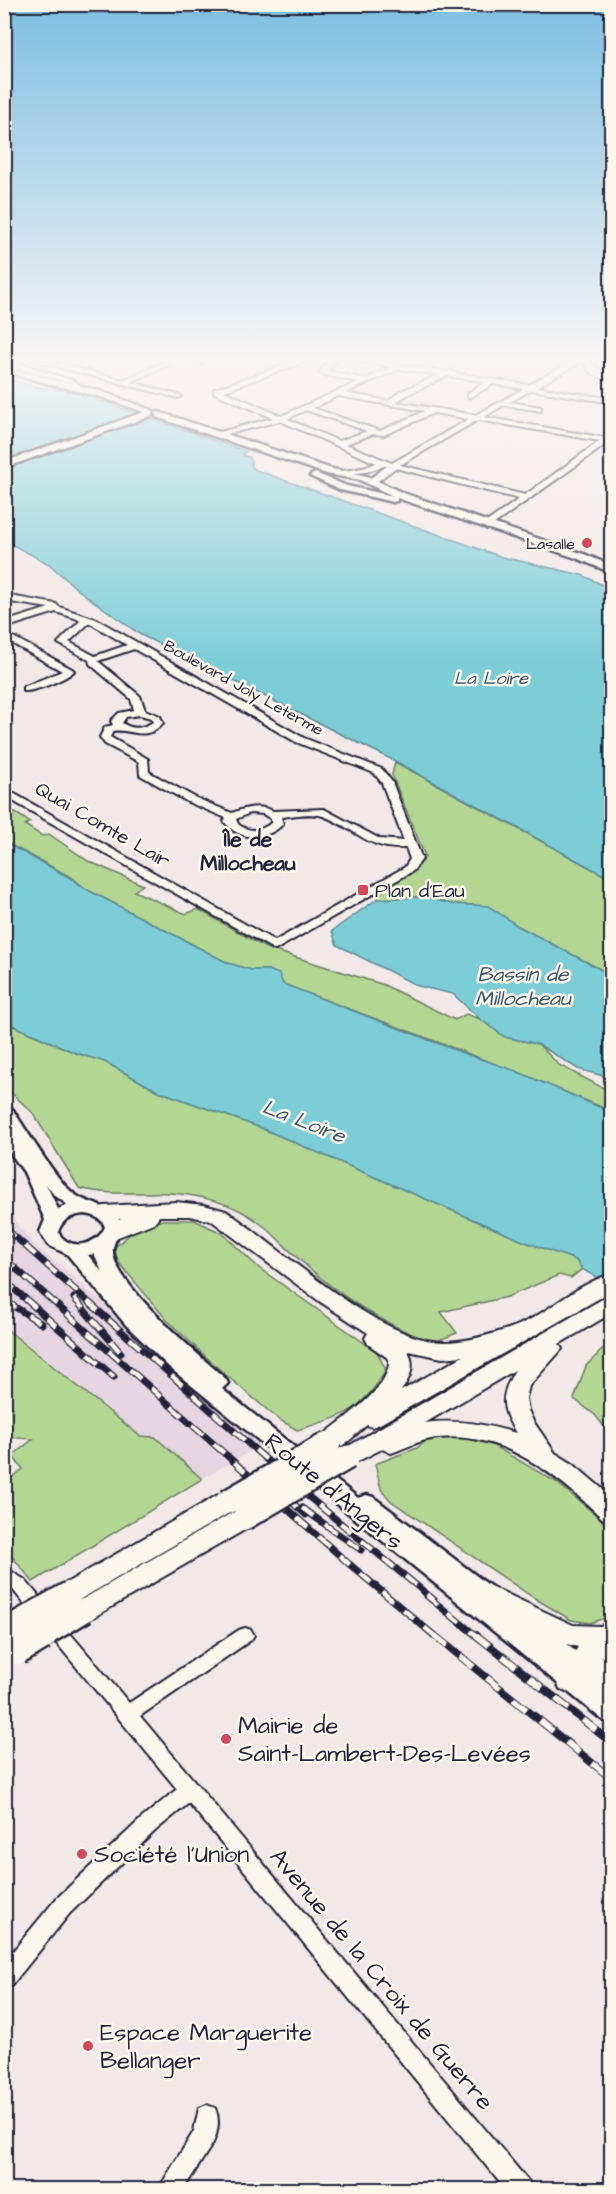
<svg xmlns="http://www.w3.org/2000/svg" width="616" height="2194" font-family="'Architects Daughter',sans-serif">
<rect width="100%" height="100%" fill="#f2e8e7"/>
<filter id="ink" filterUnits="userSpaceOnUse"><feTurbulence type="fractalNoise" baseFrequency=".0167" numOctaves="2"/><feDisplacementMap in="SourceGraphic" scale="12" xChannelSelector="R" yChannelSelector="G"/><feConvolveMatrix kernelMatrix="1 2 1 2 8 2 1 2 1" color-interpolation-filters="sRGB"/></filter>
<g filter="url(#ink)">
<path fill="#e7d5e1" d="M4 1200 19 1227 36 1247 58 1263 261 1445 202 1479 155 1437 140 1436 5 1328Z"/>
<path fill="#b3d792" stroke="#6a7c66" stroke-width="1.5" d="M395 762 611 879V975L518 926 488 906 452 904 422 897 377 899C387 879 416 877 425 856L392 775Z
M4 806 30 822 25 825 42 836 49 834 88 861 143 885 134 891 186 914 198 909 266 948 384 985 455 1020 466 1014 480 1019 505 1037 538 1044 559 1065 611 1092V1111C504 1065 393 1026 283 984L279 975 268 970H251L228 963 86 889 73 878 5 842Z
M4 1022 76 1053 105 1062 156 1090 261 1128 523 1241 576 1260 582 1269 571 1278 559 1275 507 1297 441 1312 457 1333 432 1343C380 1322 342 1298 301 1261 278 1241 269 1226 241 1211 221 1201 193 1194 170 1193 139 1192 110 1196 79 1188L33 1113 5 1087Z
M162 1220H194L222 1233 259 1268 377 1352 386 1370C360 1414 343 1416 297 1430L278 1419 220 1370 167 1320 119 1263 114 1248 135 1230Z
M5 1328 140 1436 155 1437 202 1479 33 1582 5 1548V1483L23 1469 12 1456 33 1439 5 1437Z
M611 1341V1435L595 1415 574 1399 586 1366Z
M431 1437 467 1438 492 1445 556 1482 600 1518 611 1532V1616L590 1623 571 1620 531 1596 391 1501 381 1489 375 1464 417 1448Z"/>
<path fill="#7dcdd7" stroke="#598999" stroke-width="1.5" d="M5 377 27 385 74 392 246 451 242 455 250 457 252 467 256 470 502 557 582 575 611 589V879L393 760 141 635 78 590 49 564 5 541Z
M4 842 72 879 86 889 228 963 251 970H268L279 974 283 984 460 1052 516 1071 611 1112V1286L582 1269 576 1260 523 1241 261 1128 156 1090 105 1062 76 1053 5 1022Z
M422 897 452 904 488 906 518 926 611 975V1078L578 1069 538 1044 505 1037 480 1019 453 994 418 986 337 945 332 931 377 899Z"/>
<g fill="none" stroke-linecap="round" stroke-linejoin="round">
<defs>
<path id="minor" d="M4 358 74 381 87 390 80 392 59 380 8 366Z
M23 358C36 357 49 365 62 364 72 363 80 358 90 358L69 366 123 380 166 361 170 363 169 365 131 382 182 396 178 398Z
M199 358H207L202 364H196Z
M306 358H316L224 391 281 416 358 382 320 374V370L332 358H339L328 371 365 379 391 367 348 360 345 358H359L446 372 451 370 454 373 529 385 573 360 571 358C591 358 594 367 612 378V383L590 372 584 363 581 362 537 387 612 399V403L531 390 510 402 541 407V411L504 405 484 417 612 439V443H608L487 529 483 526 484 524 519 499 395 468 374 484H368V480L387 466H384L365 472 336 476V472L363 468 376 463 280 421 216 437V433L273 418 214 393V389ZM400 369 439 375 401 391 388 401 345 393ZM447 376 485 382 468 393V397H471L493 384 523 389 476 415 396 402 407 395ZM338 396 425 411 380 431 313 408ZM306 410 367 431 339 441 287 419ZM434 413 469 419 392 463 346 444 373 434 384 435ZM478 420 600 441 525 495 400 465Z
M4 595 56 604 59 607 96 619 304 738 382 769 392 782 422 859 413 871 275 950 4 796V788L275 941 405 867 410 859 406 848C366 850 356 828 323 816 312 812 293 816 281 817L283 824C267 841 237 841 224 821L226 818 188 802 140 775 139 762 105 744 100 737 105 727 113 725 111 721 119 713 134 710 131 699 90 664 89 660 58 643 81 620 56 612 4 628V622L49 608 4 601ZM89 623H90L127 645 95 656 69 642ZM134 649 296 742 374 773 382 783 404 841 380 839 324 809 273 811C259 804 245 808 232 813L196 798 149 772 148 759 110 737 113 731C132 728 144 743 163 723L160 716 145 710 140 696 98 661ZM140 715 151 718 153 722C142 729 132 730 122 723L126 717ZM250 813 263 814 271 819V823C261 831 249 833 238 824L236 819Z
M4 632 72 669 74 671C66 679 35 692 23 691V687L62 671 4 639Z
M4 1567 25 1580 129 1703 239 1630 245 1628 251 1630 254 1635 251 1640 140 1716 529 2182 532 2190H506L189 1803 156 1830 70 1913 11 1986 4 1989V1962L56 1899 142 1818 177 1789 13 1590 4 1584Z
M207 2105 215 2108C220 2119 218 2132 213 2143L183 2190H158L194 2131 199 2108Z"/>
<path id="major" d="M4 367 103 392 154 411 151 416 4 468V462L144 412 97 396 4 372Z
M159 412 332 469 367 476 403 493 584 554 612 566V573L576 558 397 498V501L393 502 340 490 310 476 315 473 347 486 393 496 360 480 327 474 156 417V413Z
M4 1105 10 1106C25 1127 56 1181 74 1194 92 1207 114 1204 123 1227 119 1235 112 1243 113 1252 114 1284 200 1356 225 1378L228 1383 222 1389 358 1498 366 1495 373 1497 612 1679V1724L604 1721 170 1368 126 1325 67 1254 48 1245 40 1232 45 1220 24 1172 4 1144V1126L7 1127 4 1123ZM46 1184 54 1195 68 1205 58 1209ZM85 1214C94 1215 102 1218 105 1227 97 1246 69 1252 58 1232 62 1219 72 1215 85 1214ZM95 1254V1256L102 1272 88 1255Z"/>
<path id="highway" d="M176 1202 204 1205 226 1211C282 1248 377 1341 444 1342 466 1342 490 1335 511 1328 546 1316 575 1284 612 1274V1291L380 1424 372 1427 367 1425C353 1436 339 1455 321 1449L317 1443 321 1437C341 1420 392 1388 389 1359L368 1344 365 1338 368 1333 319 1301 212 1221 190 1216H159L156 1222 113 1239 106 1237 102 1232 106 1227 121 1219 97 1218 94 1213 97 1208 104 1206ZM408 1351 442 1358 463 1356 401 1391C410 1378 416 1366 408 1351Z
M612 1296V1313L559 1344 562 1349 529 1386 526 1398 528 1410 533 1421 555 1453 573 1464 612 1497V1521L603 1519C555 1473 496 1425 426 1440 414 1443 403 1449 391 1453L382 1449 348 1466 340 1463 336 1457 340 1451 604 1298ZM515 1370C500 1395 500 1408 516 1433 484 1424 458 1419 425 1423Z
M227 1493 236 1495 239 1502 236 1509 79 1600 70 1603 61 1600 57 1593 61 1586 218 1495Z
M244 1509 253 1511 256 1518 253 1525 94 1617 85 1620 76 1617 72 1610 76 1603 235 1511Z
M490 1586 573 1625 600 1626 612 1623V1647L601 1657 612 1653V1676L569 1692 560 1689 556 1681 578 1647 558 1642 481 1603 477 1596 481 1589Z"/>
</defs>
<use href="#minor" stroke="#22223b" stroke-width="4"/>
<use href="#major" stroke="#22223b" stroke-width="5"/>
<use href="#highway" stroke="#22223b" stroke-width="4"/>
<use href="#minor" fill="#fbf7ec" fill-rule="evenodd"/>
<use href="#major" fill="#fbf7ec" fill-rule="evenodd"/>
<use href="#highway" fill="#fbf7ec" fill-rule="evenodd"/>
<defs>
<path id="rail-far1" d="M4 1227 304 1493 434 1600
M4 1258 348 1563 436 1637
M4 1280 114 1377
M74 1298 121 1353
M4 1300 42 1324
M266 1479 306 1515
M302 1508 361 1550
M427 1596 478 1637"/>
<path id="rail" d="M434 1635 612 1779
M476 1635 612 1743"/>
</defs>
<use href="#rail-far1" stroke="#22223b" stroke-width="7"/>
<use href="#rail" stroke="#22223b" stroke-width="8"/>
<use href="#rail-far1" stroke="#fbf7ec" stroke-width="4.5" stroke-dasharray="14" stroke-linecap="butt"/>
<use href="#rail" stroke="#fbf7ec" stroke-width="6" stroke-dasharray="17" stroke-linecap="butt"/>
<defs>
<path id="highway-bridge-far1" d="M227 1502 329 1443
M244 1518 348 1457
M6 1630 70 1593
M40 1637 85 1610"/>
<path id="highway-bridge" d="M17 1650 42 1635"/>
</defs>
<use href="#highway-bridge-far1" stroke="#22223b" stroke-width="28" stroke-linecap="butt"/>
<use href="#highway-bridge" stroke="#22223b" stroke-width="34" stroke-linecap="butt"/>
<use href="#highway-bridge-far1" stroke="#fbf7ec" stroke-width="23"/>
<use href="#highway-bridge" stroke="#fbf7ec" stroke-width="29"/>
</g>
</g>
<linearGradient id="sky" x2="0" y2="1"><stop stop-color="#7dbee1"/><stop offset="0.54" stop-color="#f9f5f4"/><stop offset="1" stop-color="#f9f5f4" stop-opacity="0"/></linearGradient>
<rect width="616" height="665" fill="url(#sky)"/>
<g fill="#d1495b" stroke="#fbf7ec" stroke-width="2">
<circle cx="587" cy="543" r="6"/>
<rect x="357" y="884" width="12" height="12" rx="3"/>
<circle cx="226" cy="1739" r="6"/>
<circle cx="82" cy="1854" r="6"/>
<circle cx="88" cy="2046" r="6"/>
</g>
<g text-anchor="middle" stroke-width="5" stroke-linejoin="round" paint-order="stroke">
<g font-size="16" fill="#22223b" stroke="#fbf7ec" text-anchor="end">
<text x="575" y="549">Lasalle</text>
</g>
<g font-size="16" fill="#22223b" stroke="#fbf7ec">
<text transform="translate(244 687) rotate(29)" y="6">Boulevard Joly Leterme</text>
</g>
<g font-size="18" font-style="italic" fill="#3d556a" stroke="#fbf7ec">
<text x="491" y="684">La Loire</text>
</g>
<g font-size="20" fill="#22223b" stroke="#fbf7ec">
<text transform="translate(103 824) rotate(30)" y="7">Quai Comte Lair</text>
</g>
<g font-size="20" fill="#22223b" stroke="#fbf7ec" text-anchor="start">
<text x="375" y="897">Plan d'Eau</text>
</g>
<g font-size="21" font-weight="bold" fill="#22223b" stroke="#fbf7ec">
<text x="248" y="846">Île de<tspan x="248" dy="24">Millocheau</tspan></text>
</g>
<g font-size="21" font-style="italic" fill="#3d556a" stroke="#fbf7ec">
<text x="523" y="981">Bassin de<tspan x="523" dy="24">Millocheau</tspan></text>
<text transform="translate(304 1121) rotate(21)" y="7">La Loire</text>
</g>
<g font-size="24" fill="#22223b" stroke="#fbf7ec">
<text transform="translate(334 1491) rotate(39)" y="8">Route d'Angers</text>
<text transform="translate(382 1979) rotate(50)" y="8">Avenue de la Croix de Guerre</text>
</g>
<g font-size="24" fill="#22223b" stroke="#fbf7ec" text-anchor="start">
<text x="238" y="1733">Mairie de<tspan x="238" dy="28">Saint-Lambert-Des-Levées</tspan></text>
<text x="94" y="1862">Société l'Union</text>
<text x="100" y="2040">Espace Marguerite<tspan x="100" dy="28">Bellanger</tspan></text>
</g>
</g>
<rect width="616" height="2194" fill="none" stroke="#fbf7ec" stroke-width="24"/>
<rect x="12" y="12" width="592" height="2170" fill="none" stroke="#22223b" stroke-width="2" filter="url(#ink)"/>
</svg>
